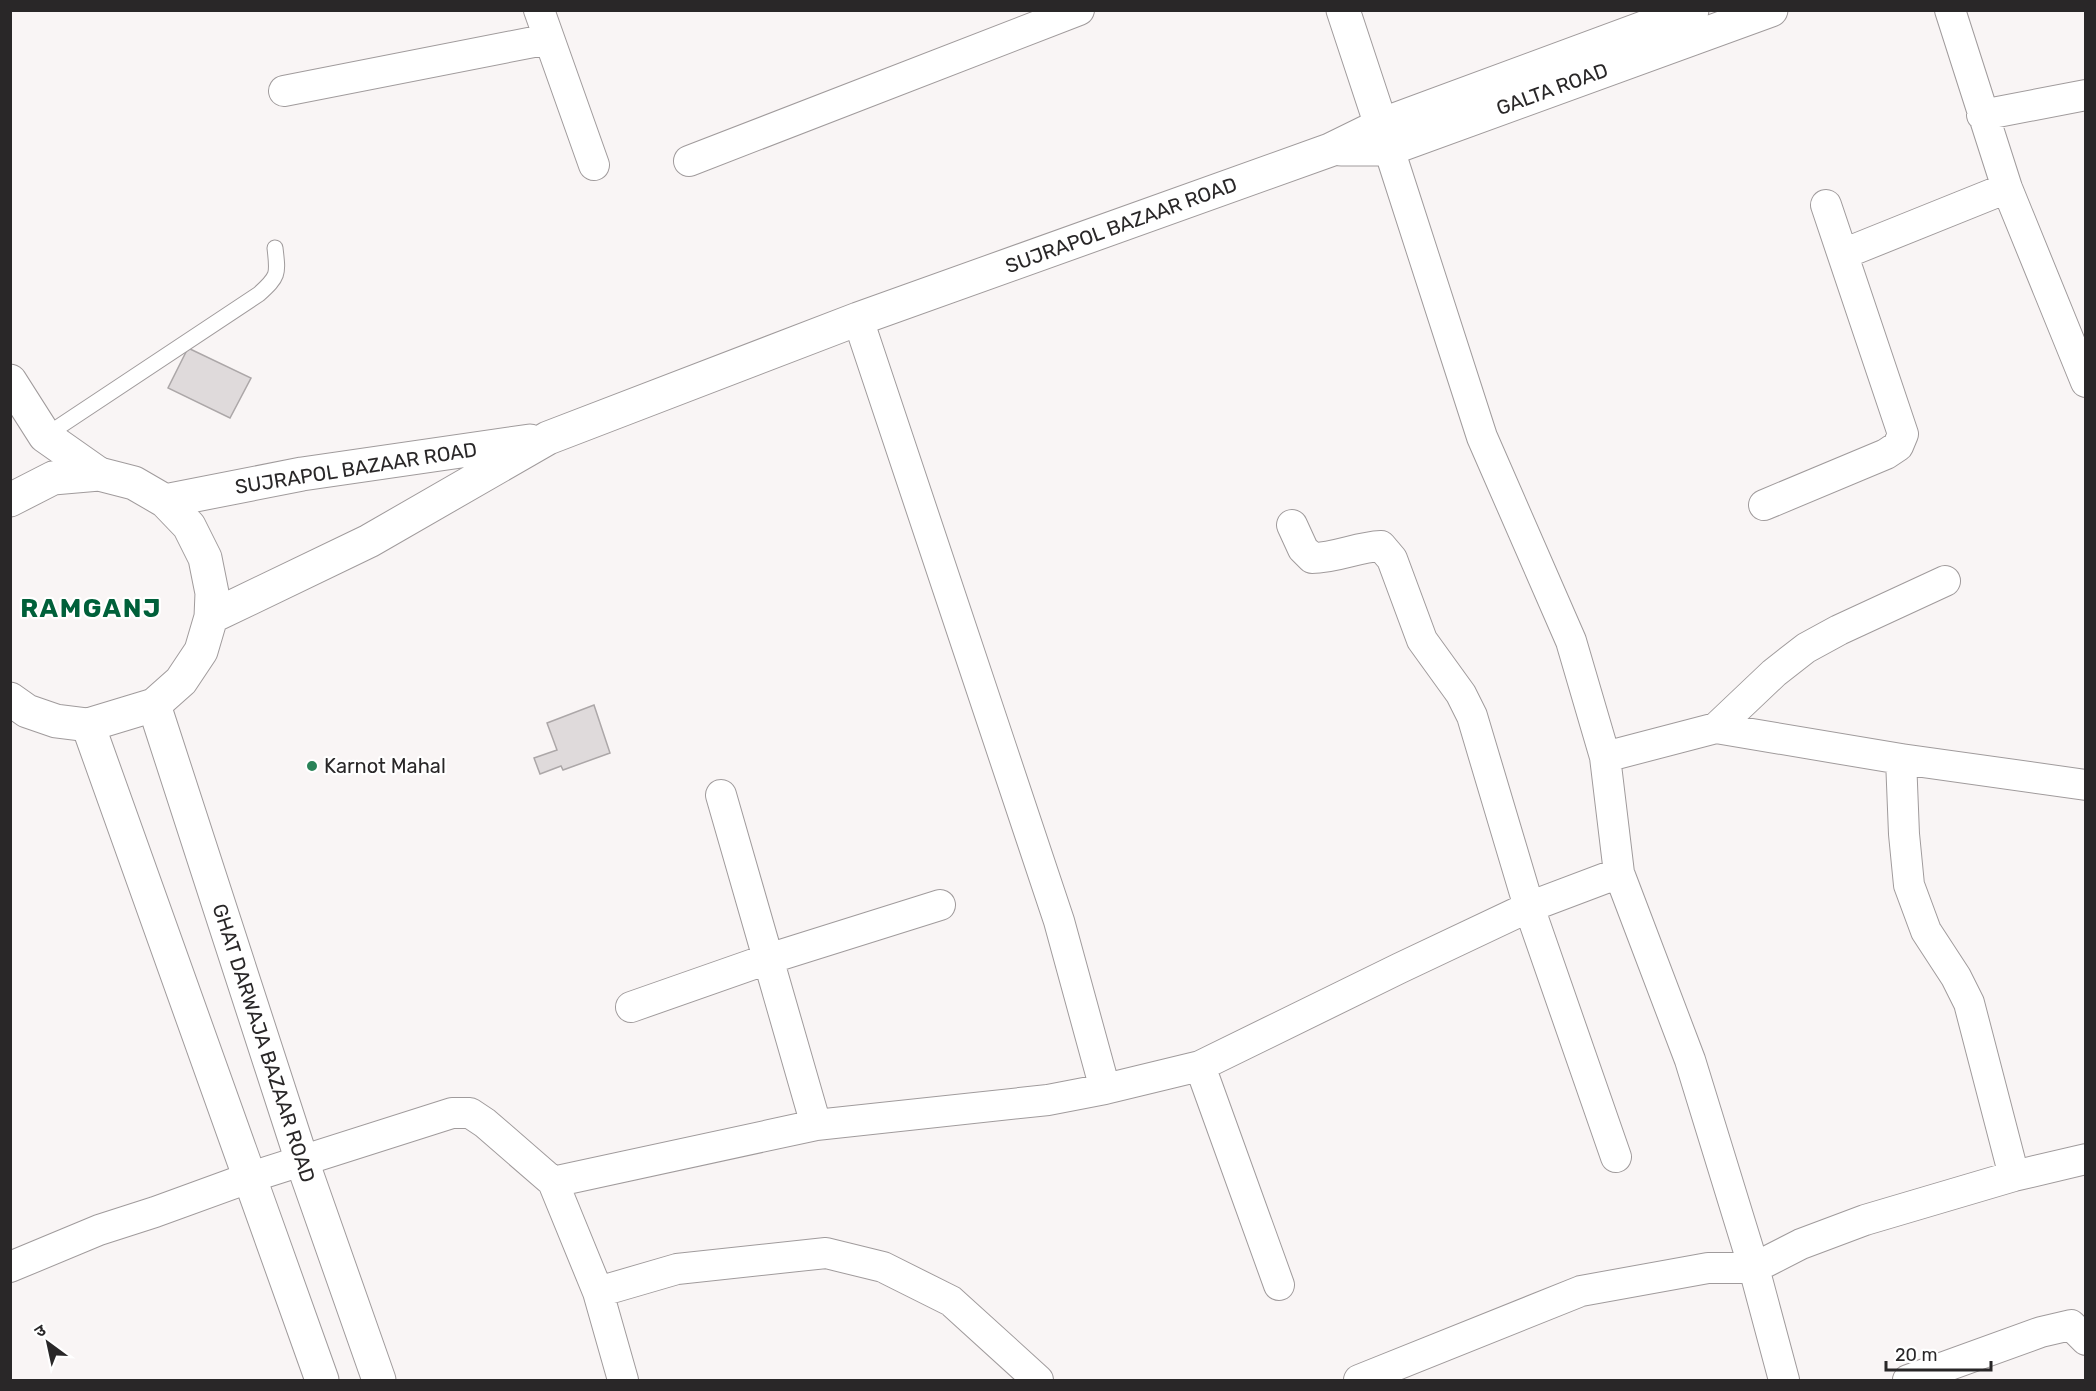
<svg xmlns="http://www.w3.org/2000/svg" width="2096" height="1391" font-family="Rubik,'Noto Sans Devanagari',sans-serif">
<rect width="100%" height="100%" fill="#f9f5f5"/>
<path fill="#dfdadb" stroke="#aca7a8" stroke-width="1.5" d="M188 348 251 378 230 418 168 388Z
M594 705 610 753 563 770 561 766 540 774 534 758 557 750 547 723Z"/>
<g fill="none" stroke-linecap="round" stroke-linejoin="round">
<defs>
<path id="lane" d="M45 436 259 294C279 276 278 274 275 248"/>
<path id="street" d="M539 10 594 165
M1950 10 2007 188 2086 382
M284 91 549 39
M1982 115 2086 95
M1382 127 1482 437 1571 641 1605 757 1619 873 1690 1060 1754 1268 1784 1380
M689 161 1079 10
M1843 254 2007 188
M858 319 1059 921 1105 1089 1200 1066 1400 968 1529 907 1619 873
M1764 505 1886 454 1898 446 1903 434 1826 205
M1292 525 1303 549 1312 558C1336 558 1357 547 1381 546L1392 559 1422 640 1461 694 1472 716 1529 907 1616 1157
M1716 728 1774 673 1806 648 1839 630 1945 581
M1605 757 1716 728 1901 759 2086 785
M1901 759 1904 834 1909 885 1926 931 1956 977 1969 1003 2014 1176
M721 795 816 1125
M631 1007 768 959 940 905
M1200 1066 1279 1285
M10 1267 99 1230 155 1212 251 1177 452 1113H470L485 1123 553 1182
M598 1292 677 1269 826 1253 883 1267 951 1301 1038 1380
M623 1380 598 1292 553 1182 816 1125 1048 1100 1105 1089
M1359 1380 1581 1291 1708 1268H1754L1801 1244 1865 1220 2014 1176 2086 1159
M1908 1380 2041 1332 2071 1325 2086 1340"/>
<path id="secondary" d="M1343 10 1381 125
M10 381 45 436 99 474
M154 705 302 1161 379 1380
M88 725 322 1380"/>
<path id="primary" d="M1341 149H1389L1771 10
M10 500 53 478 99 474 134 483 165 501 189 526 205 558 212 593 211 617 201 651 181 681 154 705 88 725 56 721 27 711 10 699
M165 501 302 474 530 441
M211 617 369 541 548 438 858 319 1330 150 1381 125 1692 10"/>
</defs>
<use href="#lane" stroke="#a09b9c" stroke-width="17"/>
<use href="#street" stroke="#a09b9c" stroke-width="32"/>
<use href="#secondary" stroke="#a09b9c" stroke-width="35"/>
<use href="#primary" stroke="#a09b9c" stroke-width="35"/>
<use href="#lane" stroke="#fff" stroke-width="15"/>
<use href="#street" stroke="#fff" stroke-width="30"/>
<use href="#secondary" stroke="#fff" stroke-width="33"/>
<use href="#primary" stroke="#fff" stroke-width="33"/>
</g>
<circle fill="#298257" stroke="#fff" stroke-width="2" cx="312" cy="766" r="6"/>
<g text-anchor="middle" stroke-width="4.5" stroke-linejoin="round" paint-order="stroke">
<g font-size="20" fill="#292728" stroke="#fff">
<text transform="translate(1552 89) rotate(-20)" y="7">GALTA ROAD</text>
<text transform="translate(1121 225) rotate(-20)" y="7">SUJRAPOL BAZAAR ROAD</text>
<text transform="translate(356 468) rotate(-9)" y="7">SUJRAPOL BAZAAR ROAD</text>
<text transform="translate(264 1043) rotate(72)" y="7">GHAT DARWAJA BAZAAR ROAD</text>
</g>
<g font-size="20" fill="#292728" stroke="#fff" text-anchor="start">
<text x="324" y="773">Karnot Mahal</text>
</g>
<g font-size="26" font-weight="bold" letter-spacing="1.5" fill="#00603a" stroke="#fff">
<text x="91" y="617">RAMGANJ</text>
</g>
</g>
<rect width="2096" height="1391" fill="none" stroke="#292728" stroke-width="24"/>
<g transform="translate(48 1343) rotate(327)" stroke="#ffffff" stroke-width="4.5" paint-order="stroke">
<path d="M0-4.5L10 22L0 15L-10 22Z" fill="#292728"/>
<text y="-9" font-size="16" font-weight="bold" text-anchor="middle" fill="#292728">उ</text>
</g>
<path d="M1886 1361v9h105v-9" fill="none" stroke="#292728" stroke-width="3"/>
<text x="1895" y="1361" font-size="18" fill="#292728" stroke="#ffffff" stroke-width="4.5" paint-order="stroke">20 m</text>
</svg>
